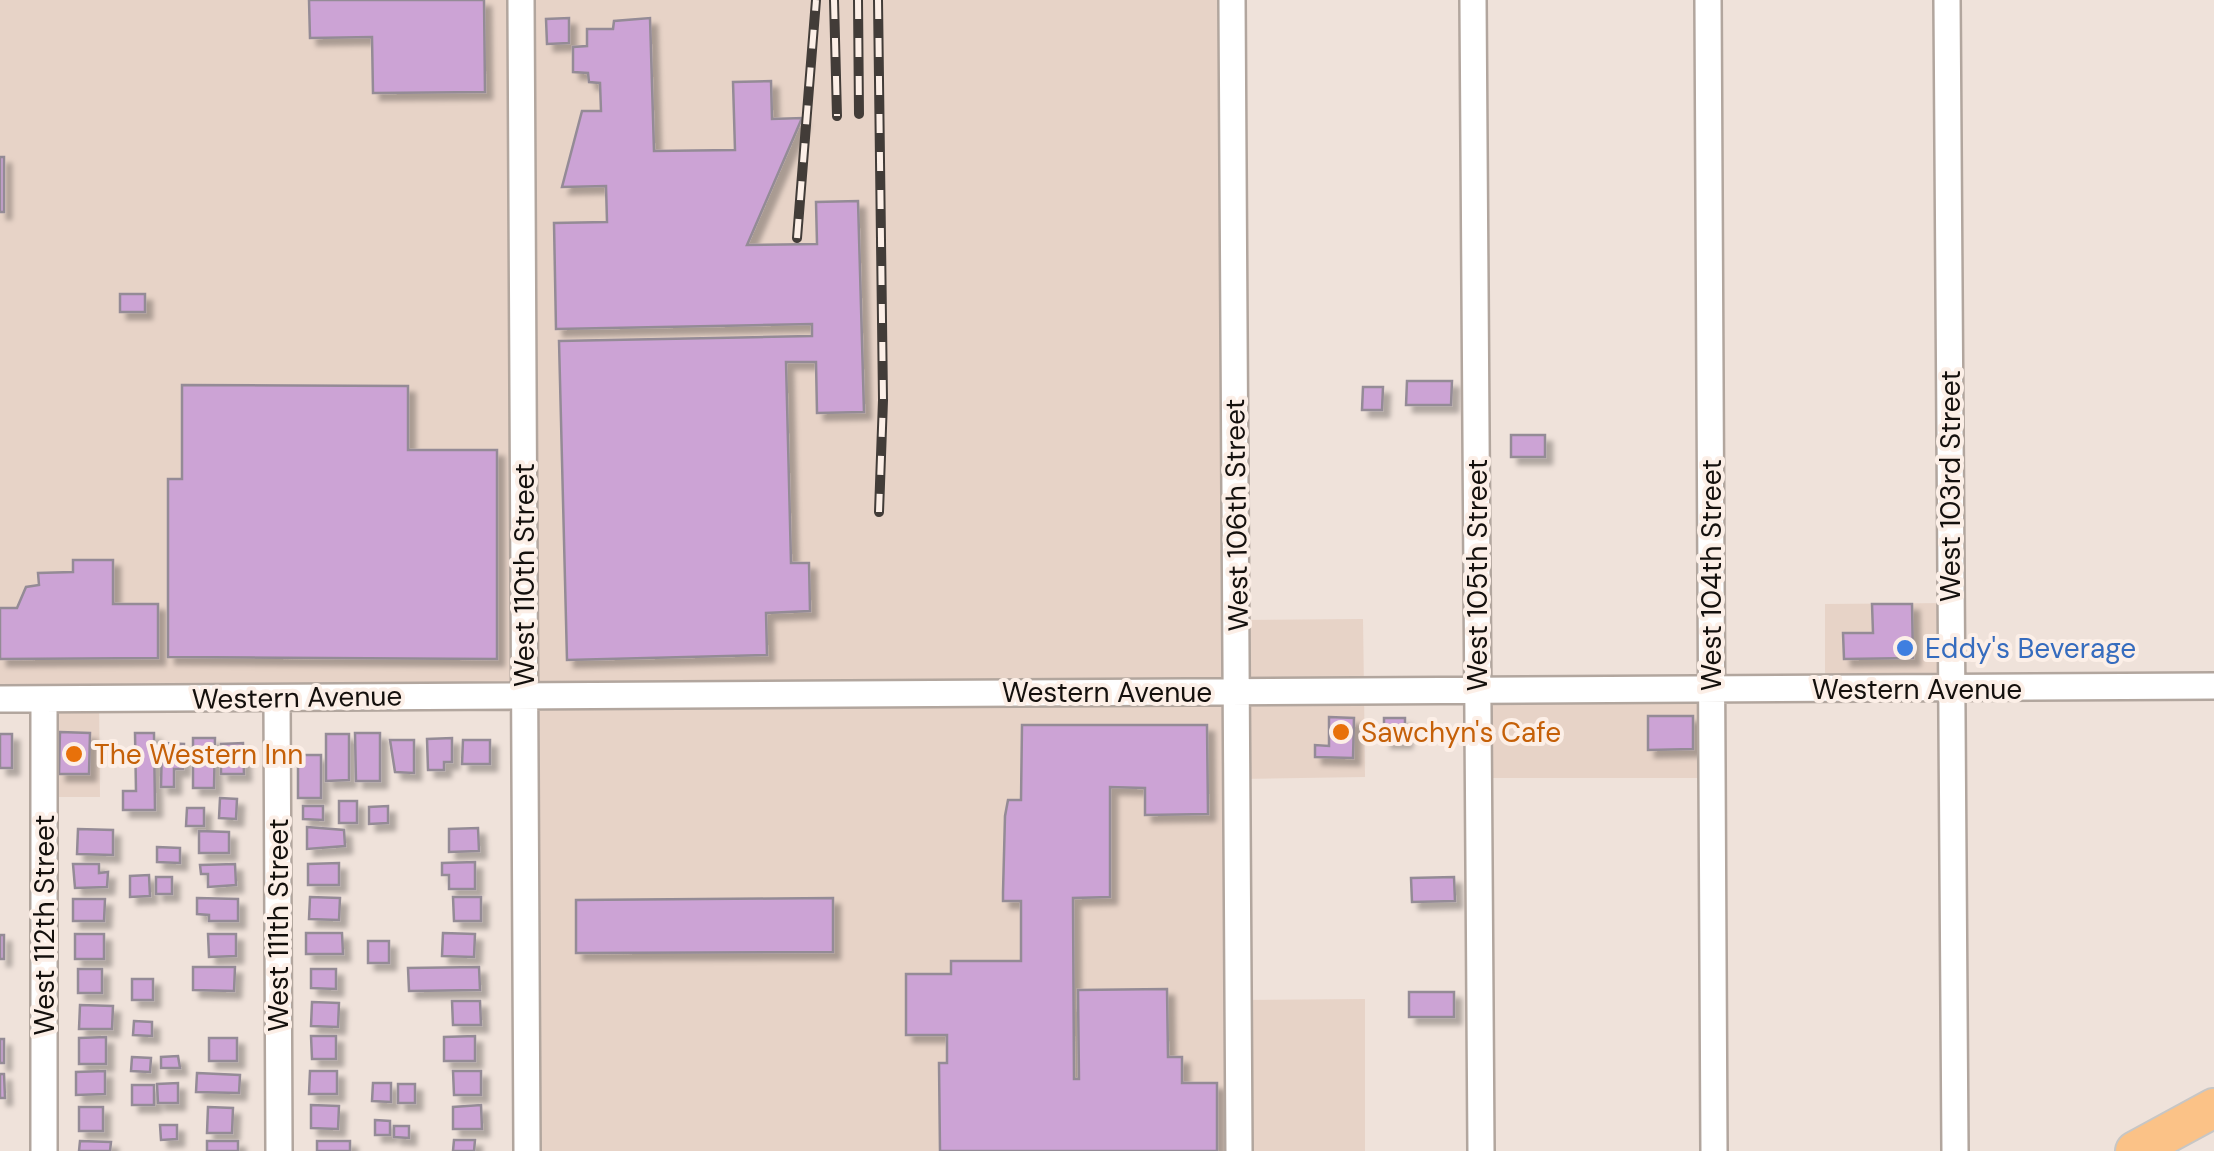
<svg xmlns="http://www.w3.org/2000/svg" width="2214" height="1151" font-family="'DM Sans',sans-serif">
<defs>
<filter id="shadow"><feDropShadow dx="7" dy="7" stdDeviation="2.5" flood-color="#0004"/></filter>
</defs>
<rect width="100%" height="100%" fill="#efe2da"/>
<path fill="#e7d3c7" d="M0 0H1232L1238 620 1363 619 1364 690 1365 777 1238 779 1239 1000 1365 999V1151H527L525 695 99 700 100 797H44V699H0Z
M1951 603V690H1825V604Z
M1478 689 1712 690V778H1479Z"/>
<path fill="#cca3d5" stroke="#948b96" stroke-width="2.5" filter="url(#shadow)" d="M309 0H484L485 92 373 93 372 37 310 38Z
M569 18V43L547 44 546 19Z
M650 18 654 151 735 150 733 82 771 81 772 119 802 118 747 245 817 244 816 202 858 201 864 412 817 413 816 362H786L791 563H809L810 611 766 613 767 655 567 660 559 341 812 336V324L556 329 554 223 607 222 606 186 562 187 582 111H601L600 83 589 82 588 73 573 72V47L587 46V29H613L614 21Z
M0 157H4V212H0Z
M120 294H145V312H120Z
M1407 381H1452L1451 405H1406Z
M182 385 408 386V450H497V659L168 657V479H182Z
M1363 387H1383L1382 410H1362Z
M1511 435H1545V457H1511Z
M73 560H113V604H158V658L0 659V608H17L26 587 39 585 38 573 73 572Z
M1872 604H1912L1913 658 1844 659 1843 633H1873Z
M1648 716H1693V749L1648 750Z
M1329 717 1354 718 1353 758 1315 757V745L1329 746Z
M1384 718H1405V741H1384Z
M1022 725H1207L1208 814 1145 815V788L1110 787V897L1073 898 1074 1079H1079L1078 990 1167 989 1168 1057H1182V1083H1217V1151H940L939 1063H947V1035H906V974H951V961H1021V901H1003V892L1005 816 1008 800H1021Z
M60 732 90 733 89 774H59Z
M135 733H154L155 810H123V791H136Z
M355 733H380V781H356Z
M0 734H12V768H0Z
M326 734H349V780L326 781Z
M193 738H215L214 788H193Z
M452 738V762H444V770H428L427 739Z
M390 740H414V773L395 772Z
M463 740H490V764H462Z
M162 743 184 744 183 769H174V787H161Z
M243 743 244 774H221V744Z
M298 755H321V798H298Z
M220 798 237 799 236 819 219 818Z
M339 801H357V823H339Z
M303 806H323V820L303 819Z
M388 806V823L369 824V807Z
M187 808H204V826H186Z
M307 827 344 830 345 846 307 849Z
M478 828 479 851 449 852V829Z
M78 829 113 830V855L77 854Z
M199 831 229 832V853H199Z
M157 847 180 848V863L157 862Z
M475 862V889H449V875H442V863Z
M339 863V885H308V864Z
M73 864H99V873L108 872 107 887 75 888Z
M235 864 236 885 208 887V874H201L200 865Z
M149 875 150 896 130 897V876Z
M156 877H172V894H156Z
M1454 877 1455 901 1412 902 1411 878Z
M310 897 340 898 339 920 309 919Z
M453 897H481V921H454Z
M197 898 238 899V921H209V915L197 914Z
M833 898V952L576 953V900Z
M73 899H105L104 921H73Z
M306 933H342L343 954H306Z
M443 933 475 934 474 957 442 956Z
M75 934H104V959H75Z
M208 934H236V956L209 957Z
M0 935H4V959H0Z
M368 941H389V963H368Z
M193 967H235L234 991 193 990Z
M479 967 480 990 409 991 408 968Z
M78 969H102V993H78Z
M311 969H336V989L311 988Z
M132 979H153V1000H132Z
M1409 992H1454V1017H1409Z
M452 1001H480L481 1025H453Z
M312 1002 339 1003 338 1027 311 1026Z
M80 1005 113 1006 112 1029H79Z
M134 1021 152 1022V1036L133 1035Z
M311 1036H336V1059H312Z
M475 1036V1061H444V1037Z
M106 1037V1064H79V1038Z
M209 1038H237V1061H209Z
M0 1039H4V1063H0Z
M178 1056 180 1068H161V1057Z
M132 1057 151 1058 150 1072 131 1071Z
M105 1071V1094L76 1095V1072Z
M310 1071H337V1094H309Z
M453 1071H481V1095H454Z
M197 1073 240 1075 239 1093 196 1092Z
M0 1074H4L5 1098H0Z
M178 1083V1103H158L157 1084Z
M373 1083H391V1102L372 1101Z
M398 1084H415V1103H398Z
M132 1085H154V1105H132Z
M311 1105 339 1106 338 1129 311 1128Z
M481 1105 482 1129H453V1107Z
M79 1107H103V1131H79Z
M208 1107 233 1108 232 1133H207Z
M375 1120 390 1121V1135H375Z
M160 1125H177V1139L161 1140Z
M394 1126H409V1138L394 1137Z
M454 1140H475L474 1151H453Z
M80 1141 111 1142 110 1151H79Z
M207 1141H238V1151H207Z
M317 1141H350V1151H317Z"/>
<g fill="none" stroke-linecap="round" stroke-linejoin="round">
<defs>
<path id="minor" d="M521 0 527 1151
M1232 0 1239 1151
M1473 0 1481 1151
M1708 0 1714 1151
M1947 0 1955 1151
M0 699 2214 686
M44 699V1151
M277 699 279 1151"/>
<path id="highway" d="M2135 1151 2214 1108"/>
</defs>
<use href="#minor" stroke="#b2a69e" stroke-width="30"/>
<use href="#highway" stroke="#c7c6c5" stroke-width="42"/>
<use href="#minor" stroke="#fff" stroke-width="25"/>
<use href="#highway" stroke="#fbc287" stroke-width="38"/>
<defs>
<path id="rail" d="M834 0 837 116
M858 0 859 114
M878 0 883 400 879 512
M797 238 816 0"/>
</defs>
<use href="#rail" stroke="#423c38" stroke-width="10"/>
<use href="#rail" stroke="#fcefe7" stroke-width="6" stroke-dasharray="19" stroke-linecap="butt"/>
</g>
<circle fill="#3f7fe0" stroke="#fcefe7" stroke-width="4" cx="1905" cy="648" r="10"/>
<g fill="#e8710a" stroke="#fcefe7" stroke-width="4">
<circle cx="1341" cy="732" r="10"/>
<circle cx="74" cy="754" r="10"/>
</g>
<g text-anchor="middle" stroke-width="8" stroke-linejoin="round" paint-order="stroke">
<g font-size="28" fill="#14100d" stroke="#fcefe7">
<text transform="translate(1950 486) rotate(-90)" y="10">West 103rd Street</text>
<text transform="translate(1236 515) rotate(-91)" y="10">West 106th Street</text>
<text transform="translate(524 575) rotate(-90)" y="10">West 110th Street</text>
<text transform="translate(1477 575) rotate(-90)" y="10">West 105th Street</text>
<text transform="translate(1711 575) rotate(-90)" y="10">West 104th Street</text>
<text x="1917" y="699">Western Avenue</text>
<text x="1107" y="702">Western Avenue</text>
<text transform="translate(297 697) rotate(-1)" y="10">Western Avenue</text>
<text transform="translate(44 925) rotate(-90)" y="10">West 112th Street</text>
<text transform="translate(278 925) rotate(-90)" y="10">West 111th Street</text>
</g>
<g font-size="28" fill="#366cbe" stroke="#fcefe7" text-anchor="start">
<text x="1925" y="658">Eddy's Beverage</text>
</g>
<g font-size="28" fill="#c56008" stroke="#fcefe7" text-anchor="start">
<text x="1361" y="742">Sawchyn's Cafe</text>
<text x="94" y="764">The Western Inn</text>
</g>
</g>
</svg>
